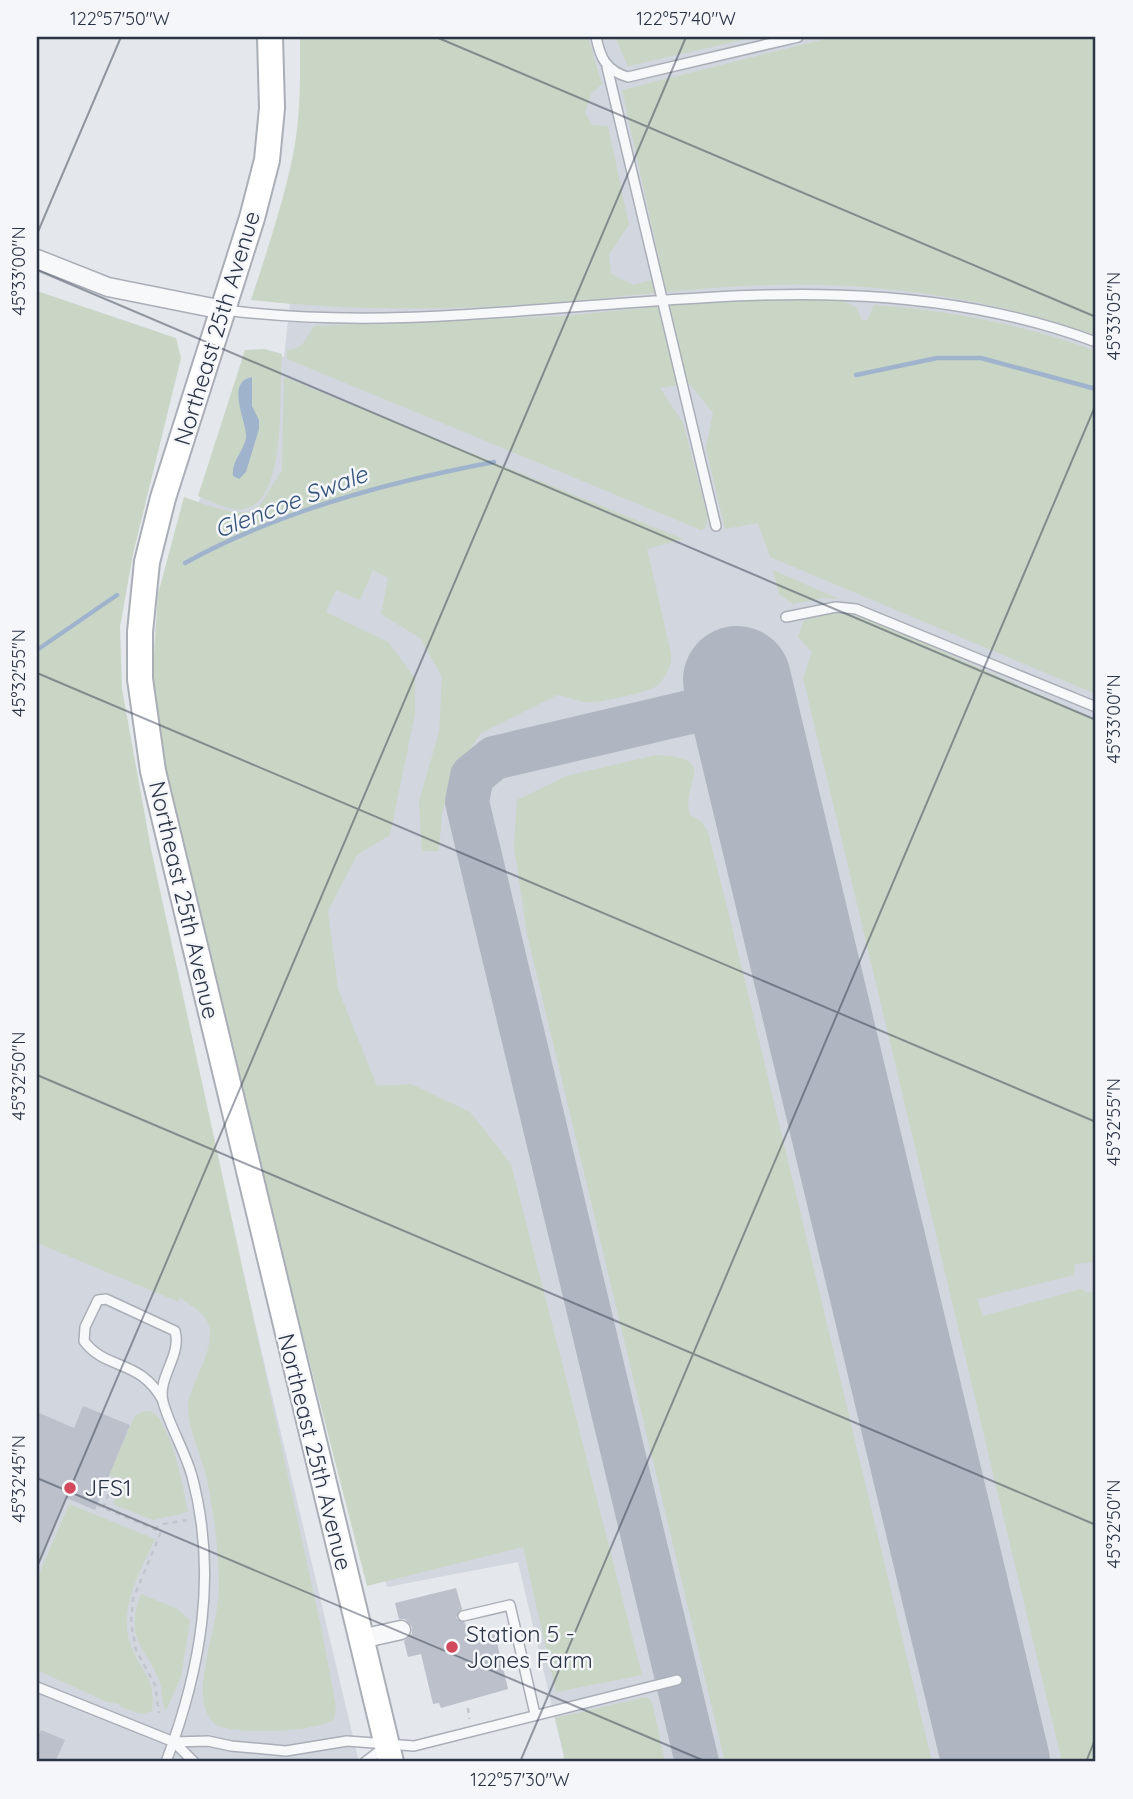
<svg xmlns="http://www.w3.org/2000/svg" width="1133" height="1799" font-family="Quicksand,sans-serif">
<rect width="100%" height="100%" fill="#e4e7ec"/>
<path fill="#d2d6de" d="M319 37H1087L1096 46V1762H565L518 1562 387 1587 359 1466 199 502 246 354 265 352 284 357Z
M37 1200 247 1290 359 1762H37Z"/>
<path fill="#c9d6c5" d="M300 37H588L602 84 591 94 585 112 592 125 608 126 629 225 609 254 611 274 634 285 652 280 660 263 622 90 833 37H1096V335C1011 305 918 288 827 285 750 282 671 292 594 299 481 310 364 313 251 300 267 251 284 201 294 150 301 112 300 74 300 37Z
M615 37H756L628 66Z
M37 291 176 338 181 358 133 554 120 627 122 689 151 849 322 1632 336 1707 334 1719C318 1732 234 1736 215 1724 212 1722 207 1714 206 1711 194 1682 220 1620 219 1585 219 1552 214 1517 208 1484 203 1458 189 1434 188 1407 188 1388 212 1356 210 1331 209 1314 191 1306 179 1297V1302L37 1243Z
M812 298 841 300 857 308 862 320H867L874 305C951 310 1023 325 1096 351V694L770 557 758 523 725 529 706 448 713 413 689 383 660 388 683 423 708 518 705 528 701 530 287 359V350C305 349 305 338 314 326L565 316 670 305Z
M265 349 282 354C278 390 288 490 250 507 235 515 212 501 198 496L245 350Z
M284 377 683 539 647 549 671 653C672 666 666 679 655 687 645 693 596 704 584 702 575 700 566 696 557 695L481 733 454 771 442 813 439 851H422L419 801 439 732 442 677 420 638 381 614 388 578 373 570 360 600 336 590 326 612 388 642 415 678V714L390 835 357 855 328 911 338 989 377 1086 411 1084 470 1112 511 1164 642 1675 556 1692 523 1547 367 1586 267 1196 166 773 152 683 158 594 184 497C209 505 231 517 257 510L282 470Z
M773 570 839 599 823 598 793 604 779 594Z
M837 612 868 618 1096 720V1262L1075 1264 1074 1275 977 1299 983 1316 1081 1289 1087 1293 1096 1290V1762H1062L803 678 812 652 798 637 804 620Z
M656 755C723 758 679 783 690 815L702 822 708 832 730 919 932 1762H725L527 934 514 847 517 800 566 776Z
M151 1411C172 1423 183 1488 188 1512L153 1520 113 1504 122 1481 109 1475 134 1417 141 1412Z
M69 1504 155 1539C142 1568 121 1603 128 1636 135 1667 157 1674 152 1711L141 1714 121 1707 120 1704 107 1702 37 1670V1579Z
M141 1594 178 1609 190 1621 181 1677 166 1711C161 1702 163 1693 160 1683 147 1646 123 1642 141 1594Z
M646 1697 651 1700 653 1706 665 1762H563L565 1759 555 1718Z"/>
<path fill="#9fb4cc" d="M252 377V406L259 420V429L246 472 239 479 233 476C231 462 243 452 246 438 248 424 224 382 252 377Z"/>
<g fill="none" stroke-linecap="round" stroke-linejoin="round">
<path stroke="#9fb4cc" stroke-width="4.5" d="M856 375 937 358H981L1096 389
M185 563C279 511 389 482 494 462
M37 650 117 595"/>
<path stroke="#b0b6c1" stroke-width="44" d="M697 1762 467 802 472 776 494 758 741 700"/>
<path stroke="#b0b6c1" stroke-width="108" d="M737 680 996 1762"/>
</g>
<path fill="#bbc0ca" d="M83 1406 130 1425 95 1510 66 1498 37 1567V1412L74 1428Z
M456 1588 462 1609 456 1618 465 1623 469 1640 495 1634 508 1689 441 1708 439 1703 433 1704 421 1654 408 1657 404 1641 412 1634V1627L405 1619H399L395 1603Z
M41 1730 65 1740 55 1762H37V1739Z"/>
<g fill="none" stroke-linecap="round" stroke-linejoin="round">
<defs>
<path id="lane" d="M596 37C600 57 606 71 628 77L798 37
M607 67 716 526
M225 310C516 348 811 235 1096 342
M786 617 836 607 856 609 1096 707
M163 1401C140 1358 106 1371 84 1341L85 1327 98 1300 106 1299 175 1331C182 1356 157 1377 163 1402 170 1427 185 1451 192 1476 218 1574 201 1669 166 1762
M463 1616 510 1605 535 1714
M37 1687 174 1742 208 1741 231 1746 286 1751 347 1741 414 1746 677 1680
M174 1742 194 1762
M365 1762 386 1746"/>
<path id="street" d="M37 259 108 287 223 310
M361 1639 401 1630"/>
<path id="secondary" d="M270 37 272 108 267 160 252 218 163 498 147 562 140 632V679L153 771 391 1762"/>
</defs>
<use href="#lane" stroke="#a9aeb7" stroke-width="12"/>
<use href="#street" stroke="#a9aeb7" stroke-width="21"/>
<use href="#secondary" stroke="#a9aeb7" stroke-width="28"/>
<path stroke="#c2c5cb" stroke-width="2.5" stroke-dasharray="5 5" stroke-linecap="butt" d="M97 1505 161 1532 133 1599 131 1623 136 1650 155 1685 159 1713
M103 1508 115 1478
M154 1529 163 1524 187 1520
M468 1708 469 1719"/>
<use href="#lane" stroke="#f7f8fa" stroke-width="9"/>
<use href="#street" stroke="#f7f8fa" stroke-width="18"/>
<use href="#secondary" stroke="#fff" stroke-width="24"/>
</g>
<path fill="none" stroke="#2b3445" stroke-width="2" stroke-opacity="0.45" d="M436 37 1096 317M37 234 121 37M37 270 1096 720M37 673 1096 1122M37 1075 1096 1525M37 1478 707 1762M37 1567 686 37M520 1762 1096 404M1086 1762 1096 1737"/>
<g fill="#d1495b" stroke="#f4f6f9" stroke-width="2.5">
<circle cx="70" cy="1488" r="7"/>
<circle cx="452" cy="1647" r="7"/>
</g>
<g text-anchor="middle" stroke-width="5" stroke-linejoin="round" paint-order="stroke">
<g font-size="23" fill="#2b3445" stroke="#f4f6f9">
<text transform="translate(217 328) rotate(-73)" y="8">Northeast 25th Avenue</text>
<text transform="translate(184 900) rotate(77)" y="8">Northeast 25th Avenue</text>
<text transform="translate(315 1452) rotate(76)" y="8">Northeast 25th Avenue</text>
</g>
<g font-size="23" fill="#2b3445" stroke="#f4f6f9" text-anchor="start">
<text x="84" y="1496">JFS1</text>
<text x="466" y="1642">Station 5 -<tspan x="466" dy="26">Jones Farm</tspan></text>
</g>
<g font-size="24" font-style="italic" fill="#34527a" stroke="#f4f6f9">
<text transform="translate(291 502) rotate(-21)" y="8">Glencoe Swale</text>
</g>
</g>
<rect width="1133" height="1799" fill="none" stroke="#f4f6f9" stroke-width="77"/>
<rect x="38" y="38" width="1056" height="1722" fill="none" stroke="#2b3445" stroke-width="2.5"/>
<g font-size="18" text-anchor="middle" fill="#2b3445">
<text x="120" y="25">122°57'50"W</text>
<text x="686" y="25">122°57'40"W</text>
<text transform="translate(19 271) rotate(-90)" y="6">45°33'00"N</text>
<text transform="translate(1114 316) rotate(-90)" y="6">45°33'05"N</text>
<text transform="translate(19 673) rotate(-90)" y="6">45°32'55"N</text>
<text transform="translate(1114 719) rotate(-90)" y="6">45°33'00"N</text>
<text transform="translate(19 1076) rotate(-90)" y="6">45°32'50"N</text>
<text transform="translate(1114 1122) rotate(-90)" y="6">45°32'55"N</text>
<text transform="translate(19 1479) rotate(-90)" y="6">45°32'45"N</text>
<text transform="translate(1114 1524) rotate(-90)" y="6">45°32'50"N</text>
<text x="520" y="1786">122°57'30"W</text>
</g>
</svg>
